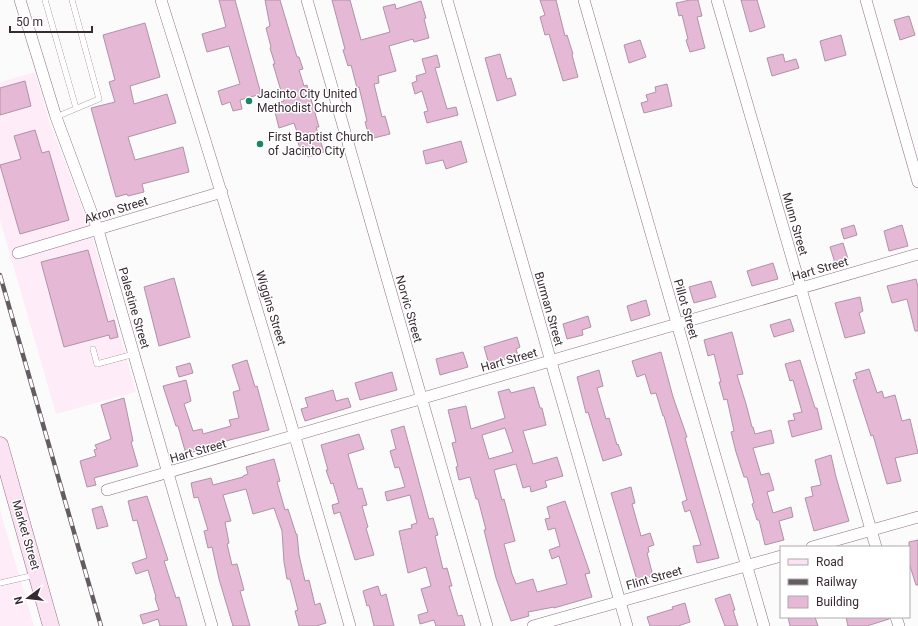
<svg xmlns="http://www.w3.org/2000/svg" width="918" height="626" font-family="Roboto,sans-serif">
<rect width="100%" height="100%" fill="#fbfbfb"/>
<path fill="#feedf8" d="M35 72 49 121 89 225 136 392 56 414 0 220V82Z
M0 510 34 626H0Z"/>
<path fill="#e5b8d5" stroke="#b191a6" fill-rule="evenodd" d="M219 0H235L261 94 240 100 242 109 233 111 230 102 222 105 218 91 240 84 229 46 207 52 202 34 226 27Z
M265 0H280L297 57H299L303 69 299 70 304 86 307 85 319 127H316L324 152 308 157 306 150 301 152 298 142 300 141 294 123 279 128 273 104 284 101 273 64H275L270 48 271 47 266 28 270 26Z
M332 0H350L361 40 390 32 383 7 395 4 396 9 421 1 426 18 424 19 429 38 414 42 413 39 389 46 396 71 378 76 379 83 374 84 382 117 385 116 390 134 370 139 365 122 367 121 359 87 357 88 351 65 348 66 343 50 345 49Z
M540 0H556L565 36 567 35 573 54 572 55 578 77 563 81 549 34 545 35 540 17 545 15Z
M690 0H698L702 16 697 17 705 48 690 52 686 40 688 39 682 15 679 16 676 3Z
M741 0H757L765 27 750 32Z
M909 16 915 35 900 40 894 20Z
M145 23 160 77 130 86 134 104 167 94 176 123 128 137 135 160 183 147 189 172 142 184 144 192 128 196 127 194 116 197 91 108 115 102 109 82 115 80 103 35Z
M841 35 846 55 825 61 820 41Z
M640 40 646 57 629 63 624 45Z
M500 54 507 79 511 78 516 95 497 101 485 58Z
M783 54 785 62 796 59 799 68 772 76 767 58Z
M437 55 440 67 435 68 447 109 456 107 458 115 427 123 424 112 428 111 422 91 415 94 412 83 417 81 416 76 426 73 422 59Z
M25 81 31 106 0 115V88Z
M667 84 672 106 644 113 641 103 648 101 646 95 656 92 655 87Z
M35 130 42 153 49 151 69 220 20 234 0 165 21 159 14 136Z
M461 141 467 162 446 169 443 160 426 164 423 151Z
M854 225 857 235 844 239 841 229Z
M902 225 908 246 889 251 884 231Z
M843 243 848 259 835 263 830 247Z
M88 250 108 322 114 320 118 337 110 339 109 335 64 347 41 262Z
M773 263 778 279 752 286 747 271Z
M174 278 190 337 159 346 144 287Z
M916 279 918 287V331H915L907 299 892 303 887 286Z
M711 281 716 297 694 303 689 287Z
M860 297 863 311 859 313 865 333 845 338 835 303Z
M646 300 650 315 631 321 627 306Z
M588 316 591 327 582 330 583 335 567 339 563 324Z
M790 319 794 331 774 337 770 325Z
M732 332 743 374 737 375 746 404 752 427H753L755 434 771 430 774 443 753 448 761 475 769 473 774 490 767 492 773 513 791 507 793 517 779 521 784 540 765 545 759 520H757L752 504 754 503 747 477H744L736 452 731 432 734 431 727 399 724 400 719 382H721L714 354 708 356 704 340Z
M517 337 520 347 516 349 518 356 489 364 484 347Z
M463 352 468 367 440 375 436 359Z
M661 352 673 397 687 437 685 438 719 558 697 563 693 546 701 545 690 510 685 512 682 502 687 500 664 416H663L656 393 651 394 645 374 637 377 632 361Z
M247 360 255 387 257 386 269 430 210 445 211 447 186 454 178 426H176L163 386 186 380 191 401 184 404 193 431 202 429 203 434 231 426 229 420 239 418 233 392 240 390 232 365Z
M800 360 815 408H817L822 429 792 437 788 421 795 420 793 414 802 412 793 380 790 381 785 364Z
M190 363 193 373 179 377 176 367Z
M869 369 877 393 882 391 884 398 895 395 902 421 910 419 918 453 895 458 901 481 887 484 873 435 871 436 853 380 857 379 855 373Z
M599 370 603 386 597 388 606 419 609 418 617 445 618 444 622 455 603 461 588 412 586 413 577 377Z
M392 372 397 390 360 400 355 383Z
M534 387 540 408H542L546 425 523 431 533 464 557 457 563 476 545 481 547 487 531 492 530 486 523 488 516 464 494 470 502 500 504 499 515 541 504 544 512 574 516 584 533 579 537 592 567 584 559 556 552 559 549 550 560 546 555 528 548 530 545 519 550 518 547 507 565 501 590 573 585 574 592 597 554 608V607L528 612 529 616 511 621 496 578 484 530H486L478 499H476L470 477 459 480 456 467 458 466 452 443 456 442 448 410 466 406 471 429 505 418 498 392 509 389 511 393ZM505 428 513 452 489 459 482 435Z
M333 390 336 401 348 398 351 407 305 421 301 409 308 407 305 398Z
M124 398 133 441 131 442 138 466 94 478 96 485 87 487 80 461 96 456 94 450 97 449 95 445 111 439 101 405Z
M404 426 429 519 433 518 438 535 435 536 443 569 447 568 452 586H449L458 616 462 615 465 626H436L434 620 420 624 418 615 428 612 421 589 431 586 426 567 408 573 399 531 412 528 411 525 417 523 410 495 387 501 385 492 405 487 399 467 395 468 390 451 396 449 391 430Z
M359 434 364 449 348 454 358 489 362 488 367 505 362 506 368 527 366 528 374 555 355 560 340 512 334 514 332 505 339 503 333 483 331 484 326 470H328L321 445Z
M831 455 836 477 849 521 814 531 805 498 813 496 811 487 821 485 815 460Z
M274 459 280 481 277 482 285 510 288 509 296 534H297L299 555 305 581 309 580 315 605 320 603 326 623 316 626H299L295 611 298 610 290 579H287L284 562 282 531 274 508 253 514 246 489 223 495 231 521 225 522 229 543 227 544 232 565 237 564 244 590 240 591 250 626H233L219 579 212 547 208 548 204 531 208 530 198 497 194 498 191 483 211 478 213 485 243 477V476L248 474 246 467Z
M631 487 635 503 632 504 641 536 650 533 654 545 648 547 649 552 647 553 653 576 637 580 611 493Z
M147 496 168 560 164 561 176 598 179 597 187 626H160L158 619 143 624 140 615 159 610 155 598 156 597 148 570 136 574 132 563 147 558 137 520 133 521 128 501Z
M102 506 108 526 97 529 92 509Z
M918 540V585H916L909 563V542Z
M378 586 381 596 386 594 394 626H374L369 605 367 606 363 591Z
M730 594 735 610H733L738 626H725L715 599Z
M685 603 690 622 678 626H650L647 617 673 609 672 607Z
M788 617H815L818 626H790Z
M846 617H889V619L867 626H848Z"/>
<g fill="none" stroke-linecap="round" stroke-linejoin="round">
<defs>
<path id="service" d="M45 0 76 108
M56 117 99 99 72 0
M93 349 97 364 134 354
M0 583 35 575"/>
<path id="minor" d="M20 0 56 117 98 230 212 626
M161 0C227 208 290 416 350 626
M307 0 487 626
M447 0 627 626
M584 0 764 626
M717 0 876 547
M866 0 918 182
M18 253 222 192
M107 490 918 254
M812 547 918 517
M896 617 899 626
M533 626 781 556"/>
<path id="secondary" d="M0 445 51 626"/>
</defs>
<use href="#service" stroke="#8f7084" stroke-width="6"/>
<use href="#minor" stroke="#8f7084" stroke-width="12"/>
<use href="#secondary" stroke="#8f7084" stroke-width="17"/>
<use href="#service" stroke="#fff" stroke-width="5.5"/>
<use href="#minor" stroke="#fff" stroke-width="11"/>
<use href="#secondary" stroke="#fce3f4" stroke-width="16"/>
<defs>
<path id="rail" d="M0 275 101 626"/>
</defs>
<use href="#rail" stroke="#655b62" stroke-width="4.5"/>
<use href="#rail" stroke="#fff" stroke-width="3" stroke-dasharray="9" stroke-linecap="butt"/>
</g>
<g fill="#178867" stroke="#fff" stroke-width="1.5">
<circle cx="249" cy="101" r="4"/>
<circle cx="260" cy="144" r="4"/>
</g>
<g text-anchor="middle" stroke-width="3" stroke-linejoin="round" paint-order="stroke">
<g font-size="12" fill="#372a33" stroke="#fff" text-anchor="start">
<text x="257" y="98">Jacinto City United<tspan x="257" dy="14">Methodist Church</tspan></text>
<text x="268" y="141">First Baptist Church<tspan x="268" dy="14">of Jacinto City</tspan></text>
</g>
<g font-size="12" fill="#372a33" stroke="#fff">
<text transform="translate(116 210) rotate(-17)" y="4">Akron Street</text>
<text transform="translate(795 224) rotate(74)" y="4">Munn Street</text>
<text transform="translate(820 269) rotate(-16)" y="4">Hart Street</text>
<text transform="translate(134 308) rotate(74)" y="4">Palestine Street</text>
<text transform="translate(271 308) rotate(73)" y="4">Wiggins Street</text>
<text transform="translate(409 309) rotate(74)" y="4">Norvic Street</text>
<text transform="translate(549 309) rotate(74)" y="4">Burman Street</text>
<text transform="translate(686 309) rotate(74)" y="4">Pillot Street</text>
<text transform="translate(509 360) rotate(-16)" y="4">Hart Street</text>
<text transform="translate(198 451) rotate(-16)" y="4">Hart Street</text>
<text transform="translate(26 535) rotate(74)" y="4">Market Street</text>
<text transform="translate(654 578) rotate(-16)" y="4">Flint Street</text>
</g>
</g>
<rect x="780" y="546" width="130" height="72" fill="#ffffff" stroke="#afaaad"/>
<rect x="788" y="559" width="20" height="6" fill="#fce3f4" stroke="#afaaad"/>
<text x="816" y="566" font-size="12" fill="#372a33">Road</text>
<rect x="788" y="579" width="20" height="6" fill="#655b62" stroke="#afaaad"/>
<text x="816" y="586" font-size="12" fill="#372a33">Railway</text>
<rect x="788" y="596" width="20" height="12" fill="#e5b8d5" stroke="#afaaad"/>
<text x="816" y="606" font-size="12" fill="#372a33">Building</text>
<g transform="translate(28 598) rotate(255)" stroke="#ffffff" stroke-width="3" paint-order="stroke">
<path d="M0-3L7 15L0 10L-7 15Z" fill="#372a33"/>
<text y="-6" font-size="11" font-weight="bold" text-anchor="middle" fill="#372a33">N</text>
</g>
<path d="M10 26v6h82v-6" fill="none" stroke="#372a33" stroke-width="2"/>
<text x="16" y="26" font-size="12" fill="#372a33" stroke="#ffffff" stroke-width="3" paint-order="stroke">50 m</text>
</svg>
